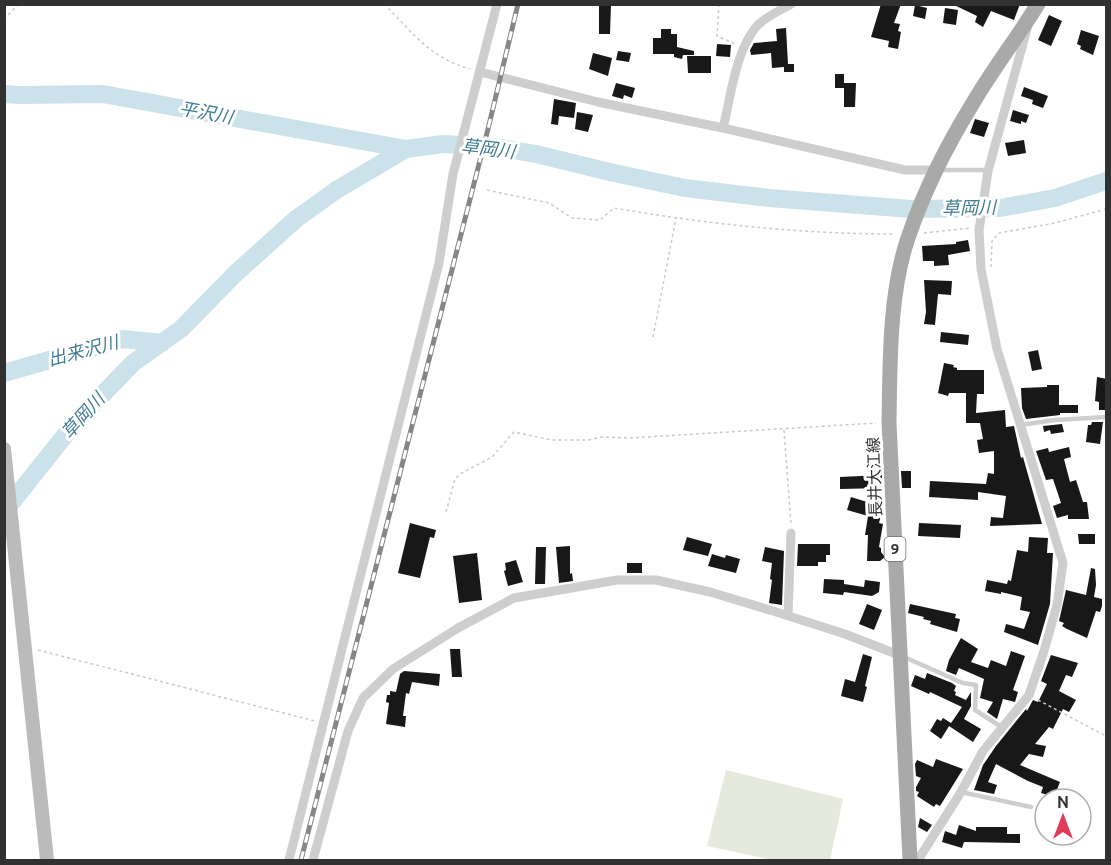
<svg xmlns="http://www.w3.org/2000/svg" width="1111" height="865" font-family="Ubuntu,'Noto Sans JP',sans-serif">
<rect width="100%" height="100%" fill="#fff"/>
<path fill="#e6eadd" d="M726 770 843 799 830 860H772L707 846Z"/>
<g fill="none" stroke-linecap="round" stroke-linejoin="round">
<path stroke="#cbe2ea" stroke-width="18" d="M4 94 20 95 103 94 406 149
M4 373 123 339 162 343
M4 512 74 424 133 363 181 329 236 273 296 219 338 189 406 149 443 144 495 147 536 154 614 173 685 188 769 198 911 209 1000 208 1055 198 1106 181"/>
</g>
<path fill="#181818" d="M599 4H611L610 34H599Z
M881 4H901L894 23 900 24 898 31 901 32 898 49 888 47 889 41 871 37Z
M952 4H1020L1014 20 991 11 983 27 975 22 977 16Z
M915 5 927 8 925 19 913 16Z
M945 8 958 10 956 25 943 23Z
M1049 15 1062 21 1051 46 1038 40Z
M786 28 788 64H794V72H784V67L772 68 771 53 751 55 750 50 754 43 777 41 776 29Z
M661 29H671V34H677V47L694 51V55H683L682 59 674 57V54H653V38H661Z
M1081 30 1099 36 1093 55 1080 49 1081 46 1077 44Z
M717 44 731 45 730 57 716 56Z
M618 51 631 53 629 62 616 60Z
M593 53 612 58 608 76 589 69Z
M687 56H711V73H688Z
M835 74H844V83H856L855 107H844V88H835Z
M616 83 635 88 632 98 624 95 623 99 612 96Z
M1024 87 1048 96 1043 108 1032 104 1033 100 1021 96Z
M554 99 576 103 574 118 559 116 558 125 551 124Z
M1013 110 1029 115 1026 123 1021 121V124L1010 121Z
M577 112 593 115 588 132 575 129Z
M975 119 989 123 984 137 970 133Z
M1024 140 1026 153 1008 156 1005 143Z
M968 240 970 251 948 255 949 265 934 266V261H923L922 246 956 244V242Z
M924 280 952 281 951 295 938 294 935 325 924 324 926 312Z
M941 332 969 335 968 345 940 342Z
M1038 350 1042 369 1032 371 1028 352Z
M944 363 954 365 953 367 957 368V370H984V394H977L976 413 1005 410 1006 427 1014 426 1021 458 1023 457 1042 524 990 526 991 517 1003 518 1006 496 978 492V500L929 497 930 481 986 484 988 473 994 474V451L979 453 977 440 983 439 980 423H966V393H949L948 396 938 393Z
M1097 377 1107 379V410H1099V402L1095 401Z
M1047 385H1059V405H1078V413H1060V415L1026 419 1022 408 1021 388 1047 387Z
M1092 422H1103L1100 444 1086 442 1088 425H1091Z
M1062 424 1064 432 1051 434 1050 430 1044 432 1043 426Z
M1069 447 1071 457 1064 459 1070 482 1076 480 1083 502H1087L1089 519H1068V515L1057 518 1053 506 1061 503 1053 479 1046 480 1037 454 1036 451 1048 448 1049 452Z
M901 471H911V488H902Z
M882 475V488L840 489V477Z
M851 497 883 507 879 523 883 524 879 547 881 548V552L885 557 880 561H867L868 535H865L868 516 847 510Z
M410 523 436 530 434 538 430 537 420 578 398 573Z
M919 523 961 525 960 538 918 536Z
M1078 534H1095V544H1079Z
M687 537 712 544 708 556 683 550Z
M1029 537 1048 538 1047 553H1053L1050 604 1038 645 1004 632 1006 624 1024 629 1030 612 1020 610 1022 597 1001 592V594L985 591 987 580 1007 584 1008 580 1011 581 1017 550 1028 552Z
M798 544H830V555H826V562H818V566H797Z
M570 546V574L572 573 573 581 559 583 556 547Z
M536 547H546L545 584H535Z
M765 547 784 551 782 605 769 603 772 580 770 579 772 563 762 561Z
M477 553 482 600 459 603 453 556Z
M712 554 725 558 726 555 740 559 736 573 708 566Z
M516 560 523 582 508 586 504 571 506 570 505 563Z
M627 563H642V573H627Z
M1091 568 1095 569 1096 585 1094 597 1102 599V606L1100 612 1096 611 1087 638 1067 629 1062 626 1064 623 1059 621 1066 590 1086 595Z
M824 579 844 580V584L864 587 865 580 880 582 879 592 872 596 844 592 843 595 823 593Z
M867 604 882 610 874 630 859 624Z
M910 604 956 614 955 618 960 619 957 632 930 624 931 621 923 619 924 617 908 613Z
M961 638 978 649 971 662 988 668 991 660 1006 666 1011 651 1025 656 1013 690 1018 692 1015 702 1003 699 997 719 987 712 993 702 980 698 984 679 959 668 956 675 946 671 949 660Z
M450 649H460L462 677H452Z
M863 654 872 657 865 686 867 687 863 702 841 696 845 679 855 682Z
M1051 655 1078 663 1072 677 1066 675 1059 691 1076 700 1069 712 1063 709 1053 729 1049 727 1035 744 1046 746 1043 757 1029 754 1020 765 1060 782 1054 797 1041 793 1043 787 1028 781 996 764 988 782 997 785 994 794 974 790 983 765 996 746 1026 709 1027 711 1033 700 1038 702 1047 684 1041 681Z
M404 671 440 674 439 686 412 682 409 694 406 693 403 716H406L405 727 386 724 389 703 386 702 387 695H390V691L396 692 400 674Z
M927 673 952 683 956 686 954 691 956 692 955 695 966 700 971 692V706L964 719 981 729 973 742 949 726 962 707 930 692 929 694 911 686 915 675 925 679Z
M943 718 951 723 941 739 930 731 937 719 941 721Z
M936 759 963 769 940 806 936 804 934 807 917 796 919 792 916 791V787L921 778 916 776 915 764 917 760 933 767Z
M920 818 932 825 927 832 918 827Z
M959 825 976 831V827H1007V834H1020V843L964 842 962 848 942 842 945 831 956 835Z"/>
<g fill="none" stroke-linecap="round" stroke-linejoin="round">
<path stroke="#cbcbcb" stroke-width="1.5" stroke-dasharray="3 3" stroke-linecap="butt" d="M384 4C414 34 429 57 470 69
M719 4 717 36 736 44
M4 19 19 4
M487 190 549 203 572 218 600 220 614 208C707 224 801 234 895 234
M924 233 970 228
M991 267 992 241 999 233 1055 223 1106 209
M653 337 676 218
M784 430 791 524
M446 512 455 479 460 474 492 457 514 432 551 440H588L601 437 630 438 876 423
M38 650 315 721
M1038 700 1106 736"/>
<path stroke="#cecece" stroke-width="4.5" d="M939 170H987
M1020 425 1055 420 1106 417
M904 657 963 683 976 685 975 710 1003 728
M961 792 1031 807"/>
<path stroke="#cecece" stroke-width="9" d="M480 72 598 102 723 128 905 170H936
M723 128C731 96 735 53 756 27 765 17 779 11 791 4
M788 615 791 533
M289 860 439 263 453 174 497 4
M313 860 348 731 363 698 393 669 458 628 514 598 617 580H656L710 592 773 611 845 634 899 655
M918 860 961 792 983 751 1029 695 1044 651 1057 605 1063 563 997 349 981 269 979 230 988 171 1027 29"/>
<path stroke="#bbb" stroke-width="14" d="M4 449 47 860"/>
<path stroke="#a9a9a9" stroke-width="15" d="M910 860 889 423C890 364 889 293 908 238 924 191 947 145 973 103 993 69 1017 38 1038 4"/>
<defs>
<path id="rail" d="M301 860 488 129 518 4"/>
</defs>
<use href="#rail" stroke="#868686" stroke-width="5"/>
<use href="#rail" stroke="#fff" stroke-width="3" stroke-dasharray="9" stroke-linecap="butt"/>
</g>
<g text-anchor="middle" stroke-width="6" stroke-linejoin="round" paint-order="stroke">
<rect fill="#fff" stroke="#6f6f6f" stroke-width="1.5" x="884.5" y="537" width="21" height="24" rx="4.5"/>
<g font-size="15" font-weight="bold" fill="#313131">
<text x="895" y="554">9</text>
</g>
<g font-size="16" fill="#313131" stroke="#fff">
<text transform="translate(874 477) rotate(-92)" y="6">長井大江線</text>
</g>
<g font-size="18" font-style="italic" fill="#417c91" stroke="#fff">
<text transform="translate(206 113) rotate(10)" y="6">平沢川</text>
<text transform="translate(488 149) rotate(7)" y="6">草岡川</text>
<text transform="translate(969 208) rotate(-1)" y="6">草岡川</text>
<text transform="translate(83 351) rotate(-15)" y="6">出来沢川</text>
<text transform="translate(83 416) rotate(-48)" y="6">草岡川</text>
</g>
</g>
<rect width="1111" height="865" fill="none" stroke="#313131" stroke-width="12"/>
<g transform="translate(1063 817)"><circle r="28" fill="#ffffff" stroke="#adadad" stroke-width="1.5"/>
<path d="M0-4.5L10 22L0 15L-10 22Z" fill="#df3c5c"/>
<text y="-9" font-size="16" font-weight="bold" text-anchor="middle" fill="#313131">N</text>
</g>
</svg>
